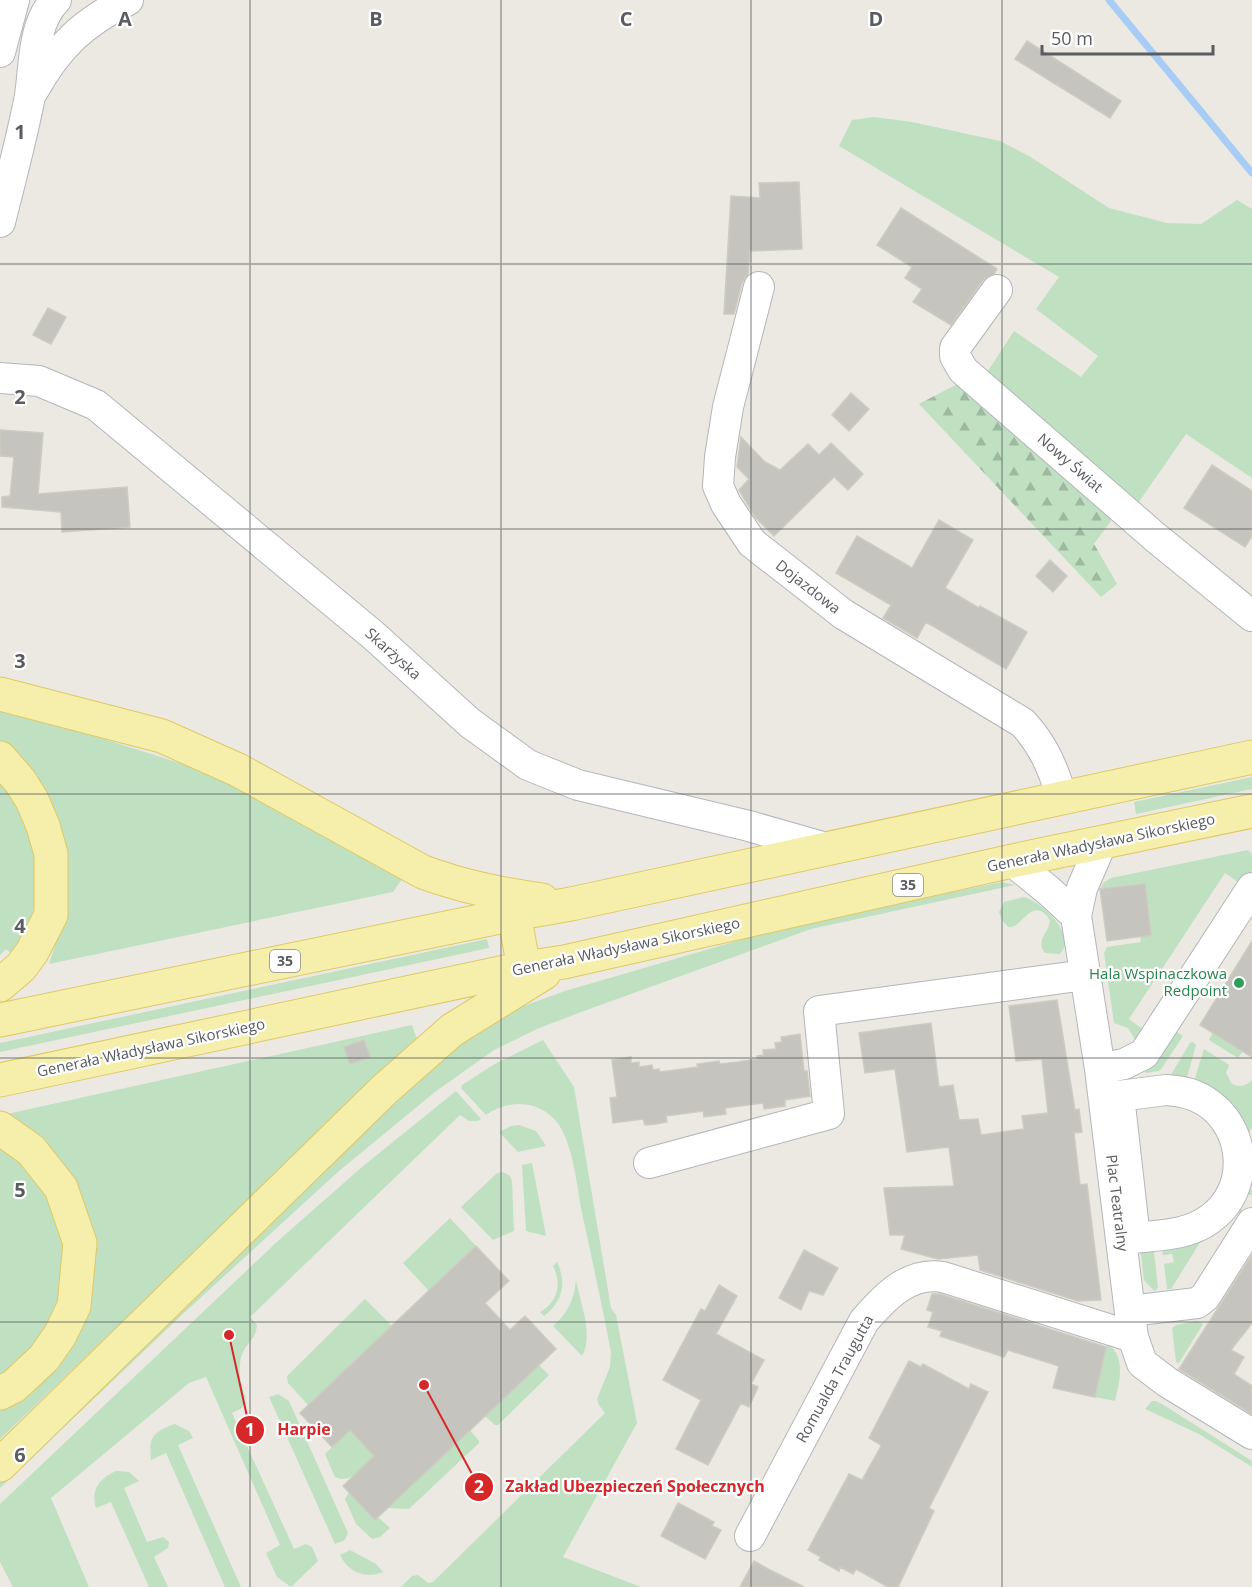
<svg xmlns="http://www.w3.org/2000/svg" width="1252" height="1587" font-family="'Open Sans',sans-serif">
<defs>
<pattern id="forest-firs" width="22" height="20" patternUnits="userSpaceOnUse" patternTransform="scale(1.5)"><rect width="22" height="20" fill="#c0e0c2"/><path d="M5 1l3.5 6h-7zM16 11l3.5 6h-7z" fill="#9fb9a1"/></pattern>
</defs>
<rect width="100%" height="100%" fill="#ebe9e1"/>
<path fill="#c0e0c2" d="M874 117 912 122 1000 141 1029 156 1109 208 1167 223 1201 224 1237 200 1252 209V478L1186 434 1136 506 988 371 1014 331 1081 377 1098 356 1036 309 1059 277 839 146 852 120Z
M0 706 230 779 407 872 393 892 49 964 56 942 61 909 0 742Z
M0 775 37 835V895L29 926 12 954 6 949 0 955Z
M1252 777V789L1136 814 1134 802Z
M1248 850 1252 854V870L1242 885 1225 873 1129 1019 1145 1031 1137 1043 1128 1028 1114 1023 1104 953 1107 947 1141 942 1140 936 1151 935 1145 884 1100 889 1103 883 1111 878Z
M1002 882 1015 885 811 929 592 1008 539 1028 494 1050 435 1092 339 1171 185 1312 0 1488V1476L109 1371 455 1047 521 1007 565 991 781 928Z
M1024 897C1042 902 1078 935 1060 954L1045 953C1032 937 1060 926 1045 914 1025 896 1014 953 999 912L1004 902Z
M487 939 489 948 0 1052V1043Z
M412 1025 417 1039 0 1439V1404L89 1282 7 1114Z
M1174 1030 1183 1036 1162 1068 1159 1071 1146 1073 1143 1069Z
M1213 1032 1243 1051 1238 1058 1209 1040Z
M543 1040 574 1087 611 1308 616 1315 637 1423 563 1557 641 1587H401L412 1576 418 1575 428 1583 433 1582 605 1413 599 1405 597 1399 610 1367 611 1352C602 1305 592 1259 582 1213 577 1187 573 1141 556 1121 538 1100 508 1099 486 1115L461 1088 462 1085 493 1065Z
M1193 1042 1196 1045 1183 1092 1165 1079 1172 1073 1190 1043Z
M1204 1049 1229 1065 1226 1073 1232 1084C1239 1087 1246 1087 1252 1080V1127L1245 1140 1252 1144V1168L1242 1184 1252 1190V1196L1240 1189 1231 1203 1244 1211 1241 1215 1228 1207 1240 1160 1190 1094Z
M456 1091 481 1119 478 1121H469L460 1115 250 1317 257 1325C256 1338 250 1340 244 1350 236 1365 240 1384 246 1398L242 1408 232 1413 294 1549 306 1544 312 1547 318 1561 291 1587 277 1577 266 1553 280 1545 206 1377 189 1383 51 1498 89 1587H13L0 1562V1504L279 1240 362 1167Z
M519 1125 536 1131 546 1146 518 1152 499 1132 511 1126Z
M0 1145 46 1183 67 1234 63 1298 49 1326 27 1355 0 1377Z
M532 1163 546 1236 526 1231 522 1165Z
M503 1172 510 1176 512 1181 514 1231 493 1240 461 1207 497 1173Z
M450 1218 476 1246 429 1291 403 1263Z
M1160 1235 1204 1236 1171 1289H1167L1164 1264 1174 1262 1172 1254 1163 1255Z
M1152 1236 1158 1287 1156 1290 1154 1291 1144 1280 1139 1238Z
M557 1262C567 1283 563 1302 544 1316L540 1312C558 1302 562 1283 553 1266Z
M576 1280C580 1302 594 1335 582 1356L553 1326C568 1313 574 1299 576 1280Z
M365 1299 392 1326 308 1405 288 1383 287 1376Z
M1198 1321 1203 1324 1179 1363 1176 1362 1172 1328 1176 1325Z
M1107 1344C1127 1356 1119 1382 1115 1401L1095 1397Z
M539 1365 549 1375 498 1425H495L485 1416Z
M278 1394 289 1401 348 1533 345 1540 335 1544 269 1397Z
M1152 1401H1156L1162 1404 1252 1461V1467L1199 1434 1145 1409Z
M175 1424 189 1431 193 1438 178 1445 241 1587H225L166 1453 151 1460C148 1437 154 1431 175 1424Z
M350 1430 374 1456C364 1466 351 1485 335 1477L325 1454Z
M470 1430 479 1441V1443L409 1509 387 1508Z
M116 1471 129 1472 139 1481 124 1488 147 1542 163 1537 169 1542 168 1548 154 1557 168 1587H149L111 1502 96 1508C90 1490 100 1478 116 1471Z
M349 1492 375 1520 378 1517 390 1528 380 1537 372 1539 356 1524 345 1499Z
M350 1550 376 1564 383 1572C365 1579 349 1573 340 1555Z"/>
<path fill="url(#forest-firs)" d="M965 380 1113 518 1094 544 1117 584 1101 597 919 404Z"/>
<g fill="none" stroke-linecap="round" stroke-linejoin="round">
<path stroke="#a7ccf5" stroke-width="7" d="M1109 0 1252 173"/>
</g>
<path fill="#c6c4be" stroke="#cecbc0" stroke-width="1.5" d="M1027 41 1121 101 1110 118 1015 59Z
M799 182 802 249 750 251 748 274 742 283 734 314H724L731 196 760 198 759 183Z
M901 208 997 269 994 274 983 280 951 325 913 302 922 289 905 278 912 267 877 245Z
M48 308 66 317 51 344 33 335Z
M851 393 869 409 849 431 832 415Z
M0 430 43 433 38 494 127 487 130 527 62 532 61 512 2 507V497L10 496 14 457 0 456Z
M741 437 765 462 780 470 808 444 819 455 831 443 863 474 848 490 834 477 774 536 755 517 739 490 749 479 737 467Z
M1212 465 1252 491V536L1245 547 1184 508Z
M939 520 973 540 945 588 979 608 980 606 1027 632 1006 669 926 622 917 638 883 618 891 605 836 573 857 536 912 568Z
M1050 560 1067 576 1053 592 1036 576Z
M1145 884 1151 935 1107 941 1100 889Z
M1252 941V1057L1200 1025Z
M1057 1000 1075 1110 1079 1109 1082 1132 1074 1133 1080 1185 1087 1184 1101 1300 1078 1301 980 1270 978 1255 938 1259 901 1249 905 1235H890L884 1188 954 1186 949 1147 907 1152 895 1069 865 1073 859 1033 931 1023 939 1087 953 1085 959 1120 978 1119 981 1135 1024 1129 1022 1116 1048 1113 1042 1059 1016 1061 1009 1006Z
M800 1034 804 1071H807L810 1096 785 1100V1106L764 1109 763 1103 725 1108 726 1114 704 1117 703 1111 666 1116 667 1122 656 1124 645 1125 643 1119 613 1123 610 1098 617 1097 612 1060 631 1057V1063L639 1062V1067L652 1065 653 1070 659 1069 660 1072 698 1067 697 1064 719 1061 720 1064 738 1062 757 1059V1056L764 1055 763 1050 776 1049 775 1043 782 1042 781 1037Z
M364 1040 370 1057 350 1064 344 1047Z
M476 1246 509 1281 485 1303 510 1330 525 1316 556 1349 375 1520 343 1486 374 1456 350 1430 332 1447 300 1413Z
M804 1250 838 1268 823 1295 809 1291 801 1310 779 1298Z
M1252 1255V1323L1231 1350 1244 1357 1234 1374 1252 1386V1414L1179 1369Z
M719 1285 737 1296 716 1334 764 1360 751 1384 758 1387 749 1407 741 1403 708 1465 676 1449 701 1400 663 1380 701 1309 705 1311Z
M932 1294H940L1106 1347 1095 1397 1053 1388 1059 1366 1008 1350 1004 1357 940 1336 942 1331 928 1327 933 1312 927 1310Z
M909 1361 921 1367 923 1364 969 1389 971 1384 988 1392 929 1508 934 1511 898 1587H888L856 1569 853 1574 840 1567 839 1571 819 1560 821 1557 808 1550 849 1474 862 1480 880 1448 881 1445 869 1438Z
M678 1503 714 1522 712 1526 721 1530 705 1559 661 1536Z
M754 1561 770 1570 804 1587H740Z"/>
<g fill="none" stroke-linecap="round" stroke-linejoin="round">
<defs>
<path id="minor" d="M0 52 14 0
M33 91C58 46 83 23 128 0
M0 222C10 182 21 141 29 101 35 70 31 25 56 0
M759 287 728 407 720 457 718 486 726 504 752 543 843 614 1023 723C1044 746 1053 768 1062 798
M997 290 955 348V356L963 370 1155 537 1252 616
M0 378 39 381 96 405 373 635 470 723 528 765 578 785 749 826 829 849
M1102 842 1082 888 1076 916 1100 1069 1133 1337 1142 1363 1167 1382 1252 1434
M1012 861 1049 891 1076 916
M1100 1069 1124 1064 1144 1054 1252 888
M1166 1090C1180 1091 1193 1093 1205 1101 1247 1127 1251 1190 1210 1219 1189 1235 1160 1235 1135 1238L1119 1096Z
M649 1163 829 1114 819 1011 1085 975
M1130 1311 1197 1303 1205 1297 1252 1223
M750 1536 864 1321C884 1298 908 1271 943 1277L1133 1337"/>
<path id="major" d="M0 694 162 736 238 770 423 872C464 887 500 894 542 900
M0 758 20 781 32 800 43 826 51 854V915L32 952 21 967 0 985
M514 914 524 968
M0 1020 514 914 571 904 1252 757
M0 1080 524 968 564 962 1012 861 1252 811
M0 1128 31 1150 61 1188 80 1243 74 1306 60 1335 44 1358 14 1386 0 1393
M0 1465 384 1090 452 1030 544 973"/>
</defs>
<use href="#minor" stroke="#b3b6ba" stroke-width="32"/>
<use href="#major" stroke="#e1c864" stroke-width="35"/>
<use href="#minor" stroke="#fff" stroke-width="30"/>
<use href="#major" stroke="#f5efab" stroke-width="33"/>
</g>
<path fill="none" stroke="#595c60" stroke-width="1.5" stroke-opacity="0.55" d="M250 0V1587M501 0V1587M751 0V1587M1002 0V1587M0 264H1252M0 529H1252M0 794H1252M0 1058H1252M0 1322H1252"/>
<circle fill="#2e9e5b" stroke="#fff" stroke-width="2" cx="1239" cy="983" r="6"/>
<g text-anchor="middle" stroke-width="4.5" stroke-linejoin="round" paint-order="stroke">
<g fill="#fff" stroke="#8b8d90" stroke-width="1.5">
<rect x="893" y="874" width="30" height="22" rx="4.5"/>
<rect x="270" y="950" width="30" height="22" rx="4.5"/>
</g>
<g font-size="14" font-weight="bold" fill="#595c60">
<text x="908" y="890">35</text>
<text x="285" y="966">35</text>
</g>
<g font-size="15" fill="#595c60" stroke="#fff">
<text transform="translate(1070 463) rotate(41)" y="5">Nowy Świat</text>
<text transform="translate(808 587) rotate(38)" y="5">Dojazdowa</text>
<text transform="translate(393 654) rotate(42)" y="5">Skarżyska</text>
<text transform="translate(1101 843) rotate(-12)" y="5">Generała Władysława Sikorskiego</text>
<text transform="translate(626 947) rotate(-12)" y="5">Generała Władysława Sikorskiego</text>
<text transform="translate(151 1048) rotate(-12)" y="5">Generała Władysława Sikorskiego</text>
<text transform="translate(1117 1203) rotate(83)" y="5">Plac Teatralny</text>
<text transform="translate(835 1379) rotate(-61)" y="5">Romualda Traugutta</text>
</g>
<g font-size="15" fill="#27864d" stroke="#fff" text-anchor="end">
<text x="1227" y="979">Hala Wspinaczkowa<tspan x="1227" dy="17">Redpoint</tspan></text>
</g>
</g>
<g font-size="20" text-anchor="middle" font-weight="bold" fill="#595c60" stroke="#fff" stroke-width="4.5" stroke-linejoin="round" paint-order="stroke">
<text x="125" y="26">A</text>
<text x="376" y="26">B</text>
<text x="626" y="26">C</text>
<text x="876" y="26">D</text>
<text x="20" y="139">1</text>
<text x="20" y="404">2</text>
<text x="20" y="668">3</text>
<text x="20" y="933">4</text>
<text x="20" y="1197">5</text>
<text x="20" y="1462">6</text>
</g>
<path fill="none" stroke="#d62828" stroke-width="2" d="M229 1335L250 1430M424 1385L479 1487"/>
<g fill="#d62828" stroke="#fff" stroke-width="2">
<circle cx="229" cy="1335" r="6"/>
<circle cx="424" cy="1385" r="6"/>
<circle cx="250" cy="1430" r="15"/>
<circle cx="479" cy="1487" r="15"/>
</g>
<g font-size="18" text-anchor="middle" font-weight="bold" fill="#fff">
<text x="250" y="1436">1</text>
<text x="479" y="1493">2</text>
</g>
<g font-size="16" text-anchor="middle" font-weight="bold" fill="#d62828" stroke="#fff" stroke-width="4.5" stroke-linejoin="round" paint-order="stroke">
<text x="304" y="1435">Harpie</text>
<text x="635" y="1492">Zakład Ubezpieczeń Społecznych</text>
</g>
<path d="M1042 45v9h171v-9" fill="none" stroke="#595c60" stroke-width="3"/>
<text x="1051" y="45" font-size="18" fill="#595c60" stroke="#ffffff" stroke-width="4.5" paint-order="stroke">50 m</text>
</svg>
